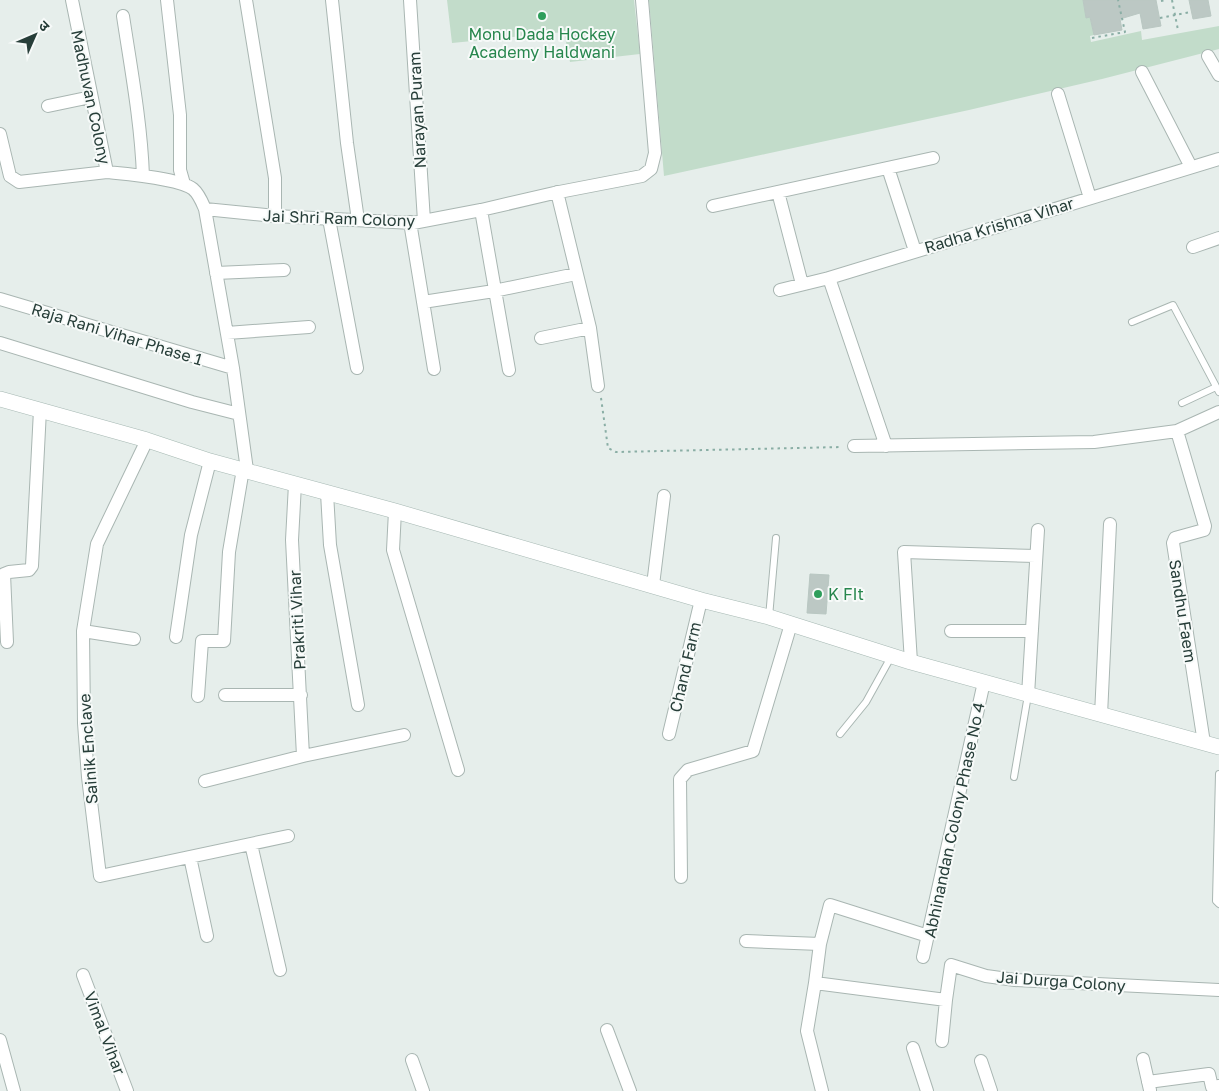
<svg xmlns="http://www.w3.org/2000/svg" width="1219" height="1091" font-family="'Golos Text','Noto Sans Devanagari',sans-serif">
<rect width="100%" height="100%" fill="#e6eeeb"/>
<path fill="#c2dcca" d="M447 0H634L640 54 570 62 564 32 452 43Z
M649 0H1083L1086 17H1090L1094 35 1090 36 1091 42 1141 31 1142 40 1219 26V49L1102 79 969 110 664 176Z"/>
<path fill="#bcc8c4" stroke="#b9c7c2" d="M1083 0H1156L1161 26 1143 29 1140 13 1120 19 1122 30 1094 35 1090 17 1086 18Z
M1189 0H1208L1211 16 1193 19Z
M810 574 829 575 826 614 807 613Z"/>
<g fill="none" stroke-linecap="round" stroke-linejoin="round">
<defs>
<path id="lane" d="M1132 322 1173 305 1219 392
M1182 403 1216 387
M769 617 776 538
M840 734 866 702 891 657
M1219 774 1216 901 1219 904
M1014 777 1028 695"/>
<path id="street" d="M72 0 107 172C126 174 178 178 193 189 199 194 202 202 205 209
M167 0 180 115V170L184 184
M246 0 275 178V216
M332 0 347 143 358 220
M410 0 424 221
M123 16C131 69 141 122 143 176
M1208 56 1219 75
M1142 72 1191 167
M1058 94 1090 198
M48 106 91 97
M0 134 10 176 19 182 107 172
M888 168 915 251
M557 192 590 328 598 386
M778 192 802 284
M713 206 933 158
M481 210 509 370
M329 219 357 368
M410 222 434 369
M1193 247 1219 238
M216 273 284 270
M829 278 886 446
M780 290 829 278 1219 159
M0 299 233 368
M423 302 494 291 576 274
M227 333 309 327
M541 338 590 328
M0 343 192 402 239 414
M147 440 97 544 83 631 84 723 88 777 100 876 288 836
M854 446 1094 442 1177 431
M247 470 233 368 205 209 275 216 413 223 481 210 554 193 642 176 651 169 655 153 642 0
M295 484 292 540 303 756
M327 493 330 545 358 705
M395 511 393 550 458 770
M653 585 664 496
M83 631 134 639
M951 631H1032
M176 637 191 535 210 461
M7 642 4 574 9 572 29 570 32 566 40 410
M911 662 904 552 1036 556
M225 695H301
M1028 695 1038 530
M198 696 202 641H224L229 552 243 469
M1101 715 1110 524
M669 734 701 600
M1204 743 1173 543 1175 538 1204 530 1205 526 1177 431 1219 412
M205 781 303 756 404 735
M251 844 280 970
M190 857 207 936
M681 877 680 779 688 770 753 751 791 624
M746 941 820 944 815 983 807 1031 822 1091
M820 944 830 905 928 936
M923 957 984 682
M83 975 127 1091
M815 983 946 1000 951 965 986 976 1015 980 1219 990
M607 1030 630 1091
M0 1040 14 1091
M942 1041 946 1000
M913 1048 927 1091
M1143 1059 1150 1090
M412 1060 423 1091
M981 1061 991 1091
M1148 1082 1209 1074 1212 1087 1219 1086"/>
<path id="secondary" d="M0 399 147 440 210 461 395 511 701 600 769 617 911 662 1219 747"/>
</defs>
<use href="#lane" stroke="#a9b6b2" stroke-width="8"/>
<use href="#street" stroke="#a9b6b2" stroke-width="14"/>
<use href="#secondary" stroke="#a6b8b3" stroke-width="16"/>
<path stroke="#8aaea5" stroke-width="2" stroke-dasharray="2.5 4" stroke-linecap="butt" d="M1172 0 1178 30
M1161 1 1167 0
M1160 18 1191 12
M1092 38 1125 32 1118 0
M601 398 608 448 616 452 842 447"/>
<use href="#lane" stroke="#fff" stroke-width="6"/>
<use href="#street" stroke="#fff" stroke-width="12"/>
<use href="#secondary" stroke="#fff" stroke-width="15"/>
</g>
<g fill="#2e9e5b" stroke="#f7faf9" stroke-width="2">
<circle cx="542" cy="16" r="5"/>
<circle cx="818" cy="594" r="5"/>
</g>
<g text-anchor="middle" stroke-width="4" stroke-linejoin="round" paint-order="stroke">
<g font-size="16" fill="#27864d" stroke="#f7faf9">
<text x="542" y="40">Monu Dada Hockey<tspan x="542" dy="18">Academy Haldwani</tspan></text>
<text x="828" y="600" text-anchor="start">K FIt</text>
</g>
<g font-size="16" fill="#273e39" stroke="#f7faf9">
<text transform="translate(91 97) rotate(78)" y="6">Madhuvan Colony</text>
<text transform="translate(417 110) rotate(-93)" y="6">Narayan Puram</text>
<text transform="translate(339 218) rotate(2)" y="6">Jai Shri Ram Colony</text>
<text transform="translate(999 225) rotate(-17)" y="6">Radha Krishna Vihar</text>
<text transform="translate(117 334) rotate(17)" y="6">Raja Rani Vihar Phase 1</text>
<text transform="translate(1183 611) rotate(81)" y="6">Sandhu Faem</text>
<text transform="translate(297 620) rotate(-93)" y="6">Prakriti Vihar</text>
<text transform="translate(685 667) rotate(-77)" y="6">Chand Farm</text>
<text transform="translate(88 749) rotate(-94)" y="6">Sainik Enclave</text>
<text transform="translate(954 820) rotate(-78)" y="6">Abhinandan Colony Phase No 4</text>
<text transform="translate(1061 981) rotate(4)" y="6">Jai Durga Colony</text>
<text transform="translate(105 1033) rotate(69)" y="6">Vimal Vihar</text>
</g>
</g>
<g transform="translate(35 35) rotate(45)" stroke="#f7faf9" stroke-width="4" paint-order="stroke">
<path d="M0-4L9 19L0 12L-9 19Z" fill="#273e39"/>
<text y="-8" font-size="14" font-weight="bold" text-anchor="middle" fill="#273e39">उ</text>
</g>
</svg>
